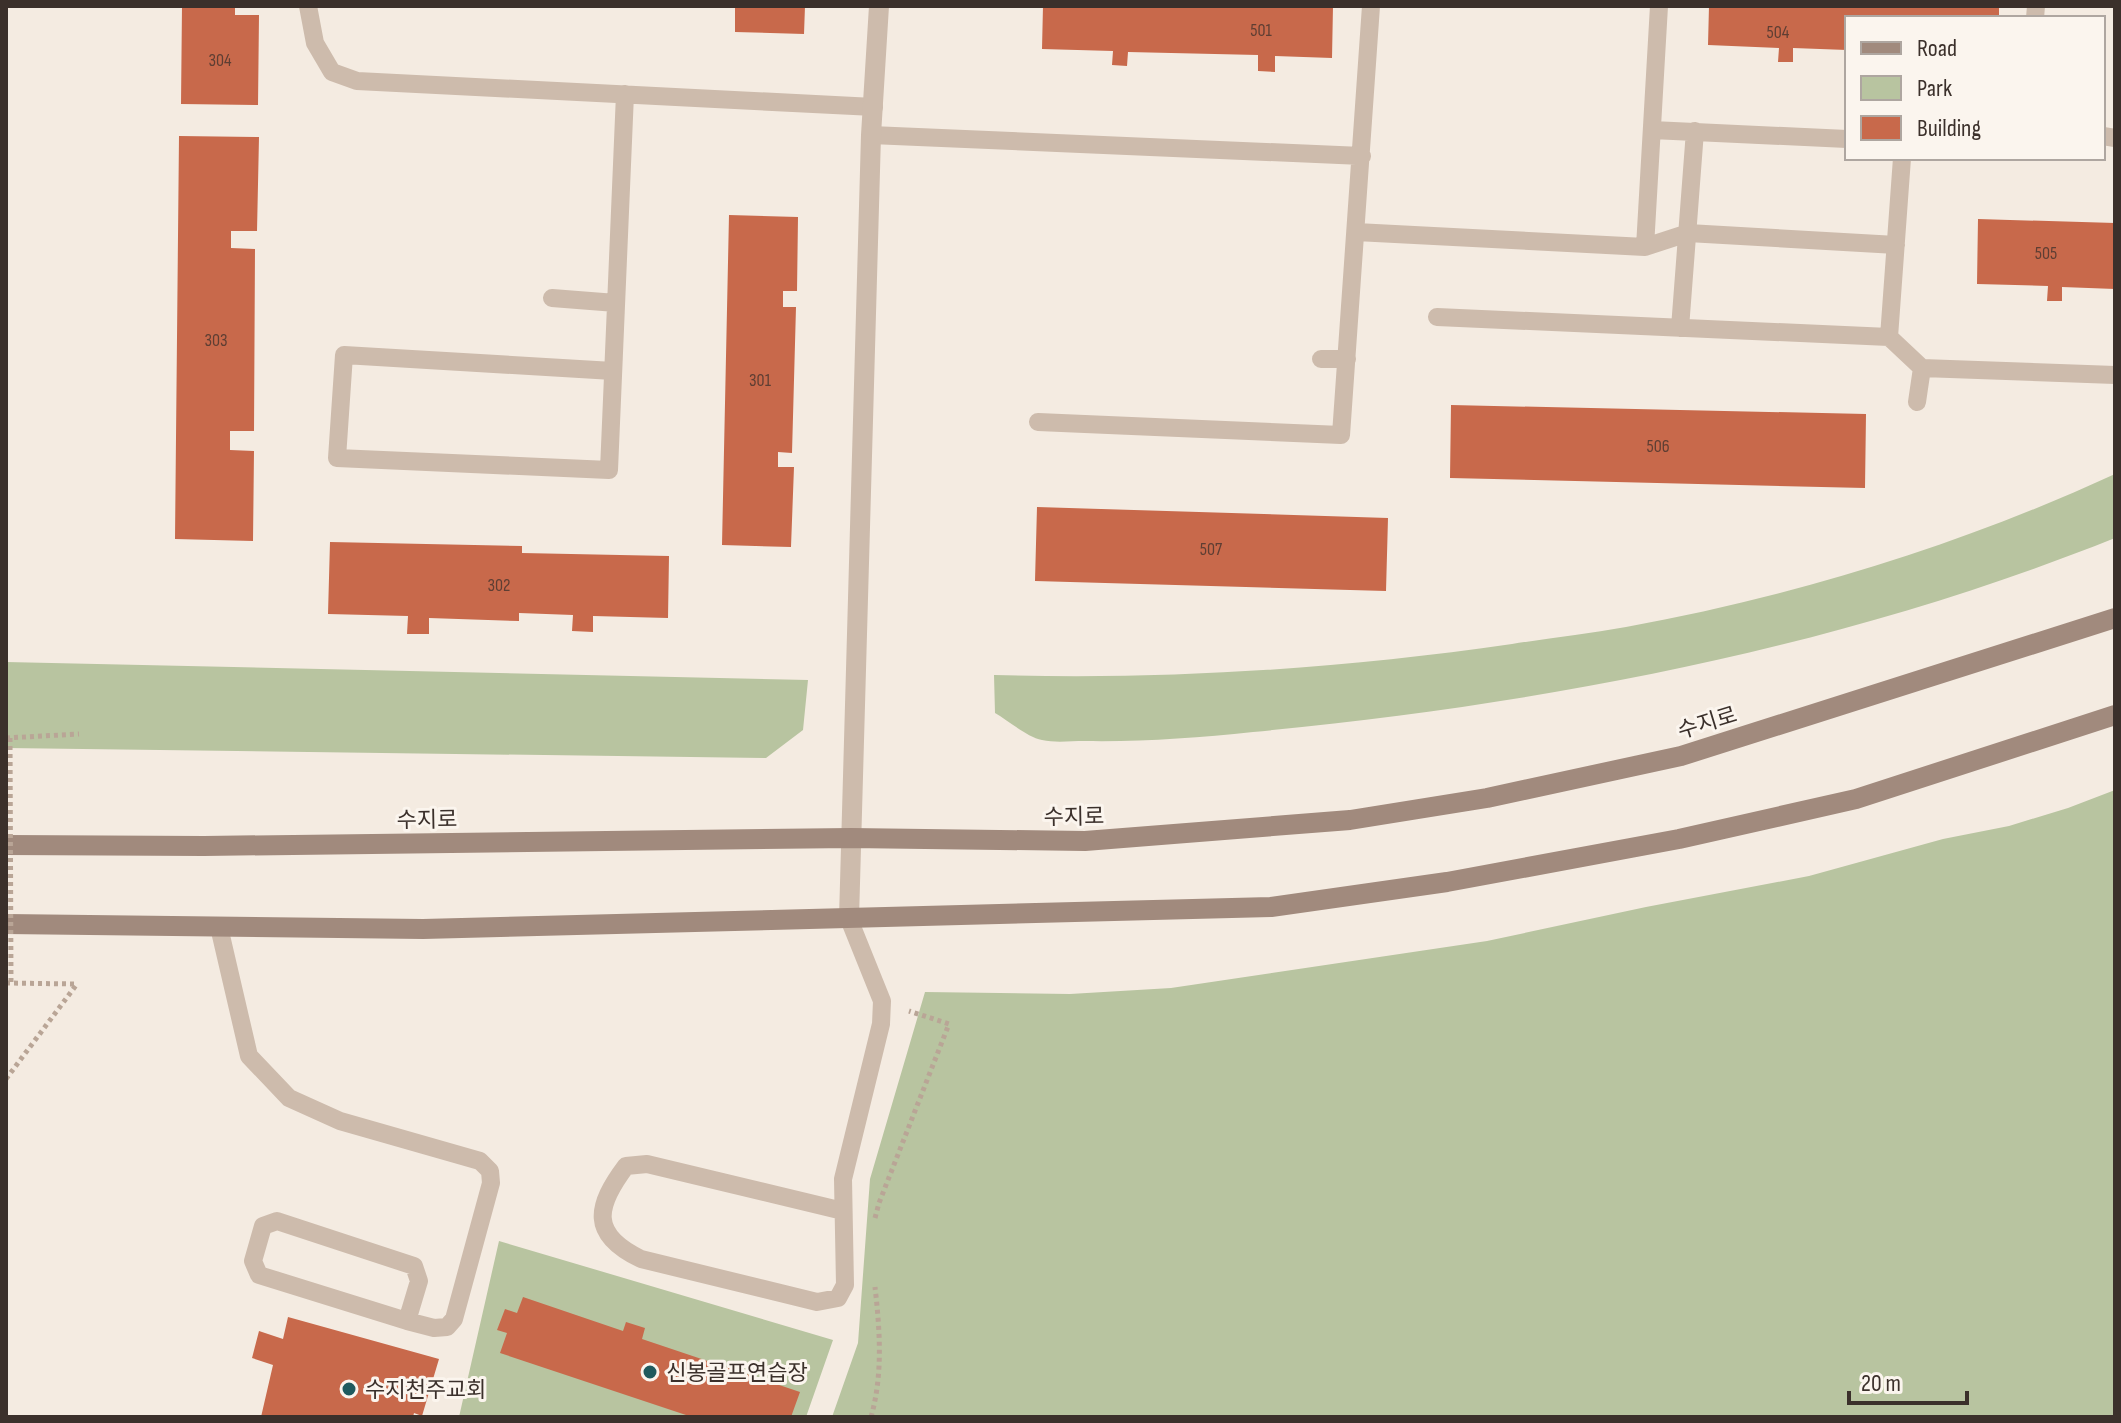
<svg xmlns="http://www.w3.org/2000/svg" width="2121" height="1423" font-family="'Sofia Sans Condensed','Noto Sans KR',sans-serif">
<rect width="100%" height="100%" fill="#f4ebe1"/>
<path fill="#b8c4a0" d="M2115 474V538C1840 648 1546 704 1253 732 1197 738 1140 742 1084 741 1071 741 1055 743 1042 740 1027 737 1009 721 995 713L994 675C1168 680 1340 669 1512 644 1550 638 1588 634 1626 627 1794 596 1959 546 2115 474Z
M6 662 808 680 803 730 766 758 6 748Z
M2115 790V1417H832L858 1343 870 1179 925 992 1070 994 1171 988 1487 941 1646 907 1809 876 1943 839 2009 826 2068 808Z
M499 1241 833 1340 806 1417H459Z"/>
<path fill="#c8694b" d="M182 6H235V15H259L258 105 181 104Z
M735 6H805L804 34 735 32Z
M1043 6H1333L1332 58 1275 56V72L1258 71V55L1128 52 1127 66 1112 65 1113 51 1042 49Z
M1709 6H1999V18H1847V50L1793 48V62H1778L1779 48 1708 45Z
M179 136 259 137 257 231H231V248L255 249 254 431H230V450L254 451 253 541 175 539Z
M729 215 798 217 797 291H783V307H796L792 453 778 452V467H794L791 547 722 545Z
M1978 219 2115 223V289L2062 287V301H2047L2048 286 1977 284Z
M1451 405 1866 414 1865 488 1450 478Z
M1037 507 1388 518 1386 591 1035 581Z
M330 542 522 546V553L669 556 668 618 593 616V632L572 631 573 615 519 613V621L429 618V634H407L408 616 328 614Z
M523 1297 623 1331 626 1322 645 1328 642 1339 800 1392 791 1417H692L500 1353 507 1333 497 1330 505 1309 517 1313Z
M288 1317 439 1359 422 1416 414 1413 413 1417H261L273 1365 252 1358 259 1331 283 1339Z"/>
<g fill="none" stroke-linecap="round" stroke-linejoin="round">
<path stroke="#b9a596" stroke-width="5" stroke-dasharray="4 4" stroke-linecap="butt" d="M6 738 79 734
M6 983 76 984
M6 1079 77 984
M875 1218 879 1203 949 1024 909 1011
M871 1417C883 1375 880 1331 875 1287"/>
<path stroke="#cdbbac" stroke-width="18" d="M308 6 315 43 332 72 357 81 874 107
M2035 18 2036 6
M1652 130 1847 139
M871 135 1362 156
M2103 136 2115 138
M1356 232 1645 247 1659 6
M1645 247 1688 233 1896 245
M552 298 616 303
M1437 317 1889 337 1922 368 2115 375
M1680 328 1695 131
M1889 337 1902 158
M1321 359H1347
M613 371 344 355 337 458 609 470 625 94
M1917 402 1922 368
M1038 422 1341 435 1371 6
M219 927 249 1056 289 1098 340 1121 480 1161 490 1171 491 1183 454 1319 447 1327 434 1328 407 1321 259 1275 253 1261 263 1226 277 1221 414 1266 419 1281 407 1321
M843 1211 647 1164 626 1166C596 1206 589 1234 641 1259L817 1302 838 1298 845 1285 843 1179 881 1024 882 1001 849 919"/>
<path stroke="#cdbbac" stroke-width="20" d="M849 919 871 135 879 6"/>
<path stroke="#a18a7d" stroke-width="20" d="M6 845 204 846 851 838 1085 841 1350 820 1487 798 1681 756 2115 618
M6 924 423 929 1271 907 1447 882 1679 839 1856 799 2115 715"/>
<path stroke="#b9a596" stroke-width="5" stroke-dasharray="4 4" stroke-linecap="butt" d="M10 738 11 983"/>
</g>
<g fill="#1f5a5e" stroke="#fbf5ee" stroke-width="3">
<circle cx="650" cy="1372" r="8"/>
<circle cx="349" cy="1389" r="8"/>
</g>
<g text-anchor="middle" stroke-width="6" stroke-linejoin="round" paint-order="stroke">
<g font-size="18" fill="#5e3e33">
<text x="1261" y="36">501</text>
<text x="1778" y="38">504</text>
<text x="220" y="66">304</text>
<text x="2046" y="259">505</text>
<text x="216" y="346">303</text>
<text x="760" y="386">301</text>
<text x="1658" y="452">506</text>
<text x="1211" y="555">507</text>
<text x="499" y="591">302</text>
</g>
<g font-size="22" fill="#3b302b" stroke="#fbf5ee">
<text transform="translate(1707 722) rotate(-17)" y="8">수지로</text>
<text transform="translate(1074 816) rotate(-1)" y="8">수지로</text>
<text transform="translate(427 819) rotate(-1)" y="8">수지로</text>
</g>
<g font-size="22" fill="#3b302b" stroke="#fbf5ee" text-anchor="start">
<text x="666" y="1380">신봉골프연습장</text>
<text x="365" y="1397">수지천주교회</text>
</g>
</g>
<rect width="2121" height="1423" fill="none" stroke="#3b302b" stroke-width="16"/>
<rect x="1845" y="16" width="260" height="144" fill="#fbf5ee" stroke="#aea6a0" stroke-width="2"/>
<rect x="1861" y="42" width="40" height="12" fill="#a18a7d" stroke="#aea6a0" stroke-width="2"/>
<text x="1917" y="56" font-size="24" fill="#3b302b">Road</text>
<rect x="1861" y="76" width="40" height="24" fill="#b8c4a0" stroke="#aea6a0" stroke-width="2"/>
<text x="1917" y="96" font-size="24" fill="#3b302b">Park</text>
<rect x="1861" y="116" width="40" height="24" fill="#c8694b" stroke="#aea6a0" stroke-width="2"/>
<text x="1917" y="136" font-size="24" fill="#3b302b">Building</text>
<path d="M1849 1391v12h118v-12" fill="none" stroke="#3b302b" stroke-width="4"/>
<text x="1861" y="1391" font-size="24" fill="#3b302b" stroke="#fbf5ee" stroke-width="6" paint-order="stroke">20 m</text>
</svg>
